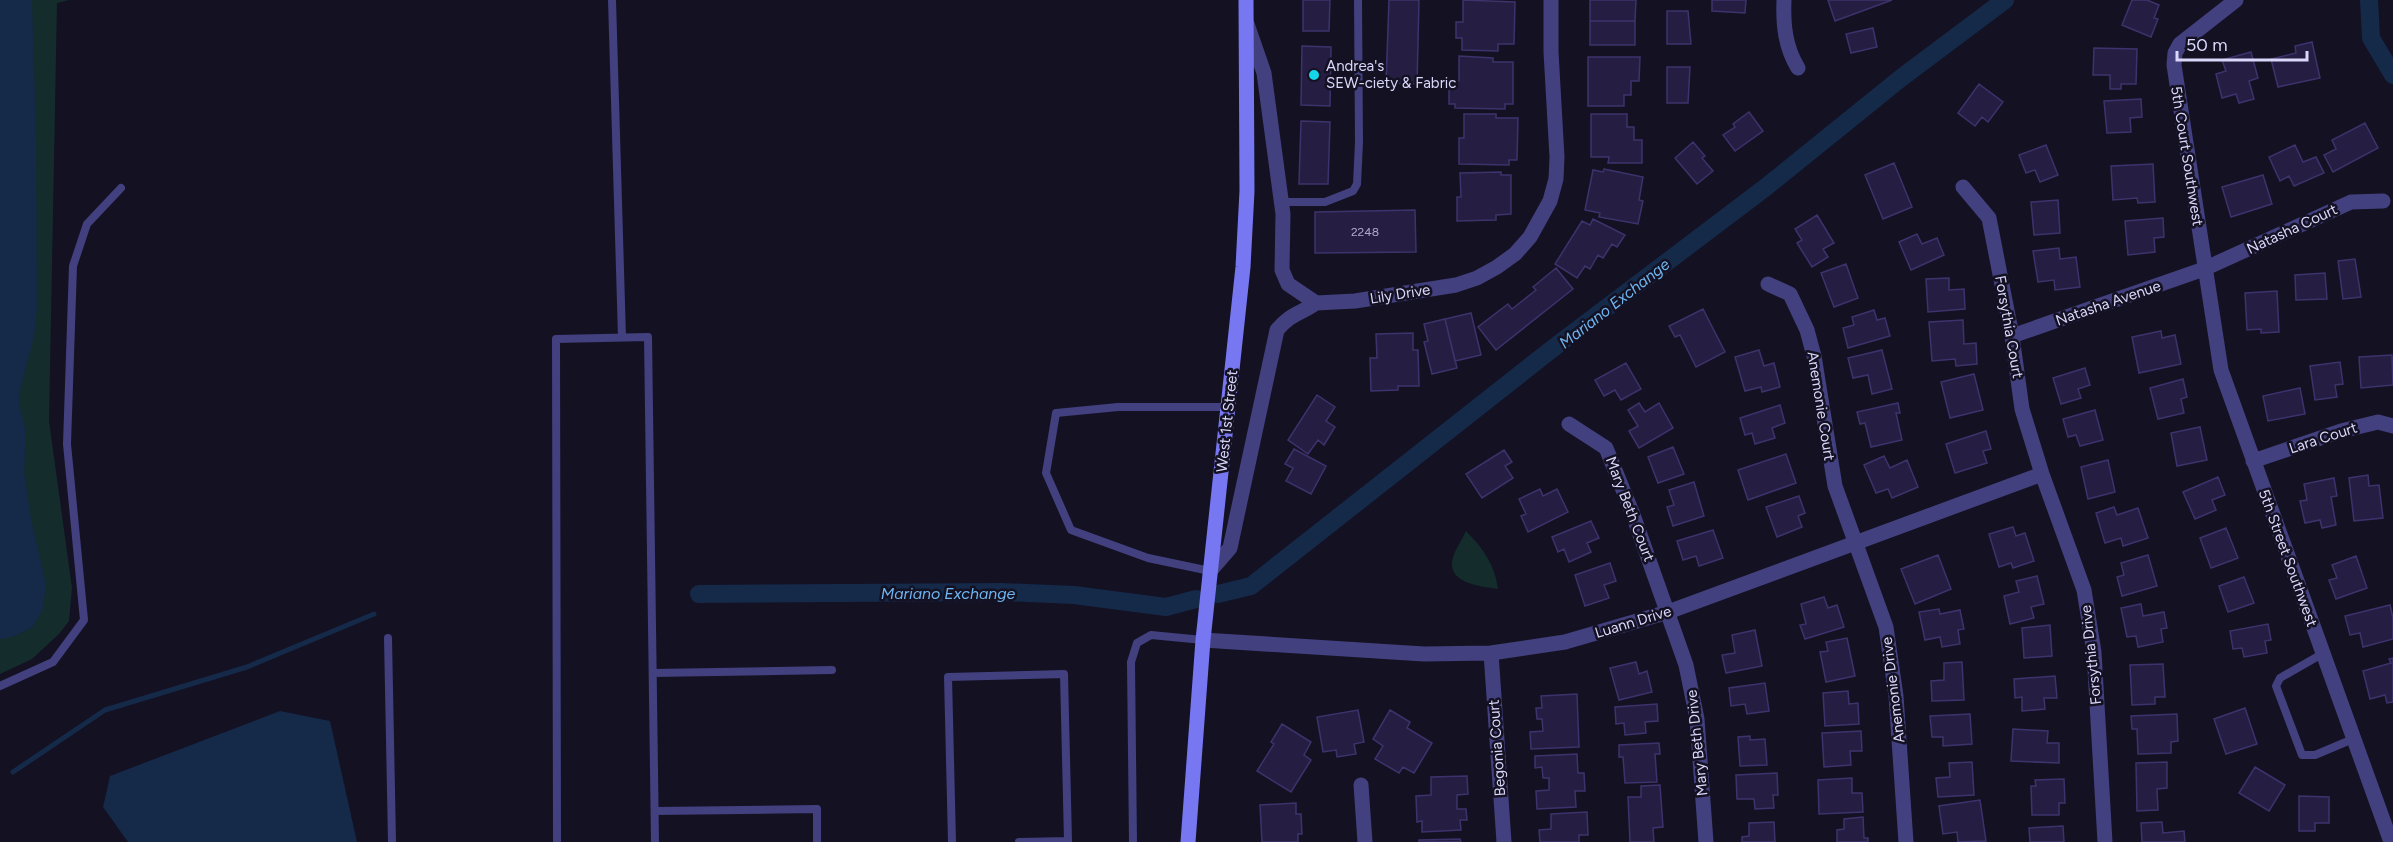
<svg xmlns="http://www.w3.org/2000/svg" width="2393" height="842" font-family="Figtree,sans-serif">
<rect width="100%" height="100%" fill="#141123"/>
<path fill="#142c2b" d="M0 0H69L57 3 49 421 72 588 69 621 59 634 32 659 0 674Z
M1466 531C1483 548 1495 565 1498 589 1479 586 1441 583 1455 552 1458 545 1463 538 1466 531Z"/>
<path fill="#152949" d="M0 0H32L36 137 37 308 34 337 19 393 20 408 26 432 24 472 31 519 46 584 43 608 33 627 12 637 0 639Z
M280 711 330 721 357 842H128L103 807 110 776Z"/>
<g fill="none" stroke-linecap="round" stroke-linejoin="round">
<path stroke="#152949" stroke-width="5" d="M13 772 105 710 247 667 374 614"/>
<path stroke="#152949" stroke-width="18" d="M2369 0 2371 38 2393 75
M699 594 1002 592 1074 595 1166 607 1196 599
M1218 594 1251 586 1552 349 1766 187 1901 78 2005 0"/>
</g>
<path fill="#251e42" stroke="#3d336c" stroke-width="1.5" d="M1303 0H1330L1329 31H1303Z
M1389 0H1419L1417 84 1386 83Z
M1463 0 1515 2 1514 44H1498V51L1462 50V38H1456V22H1463Z
M1590 0H1636L1635 21H1590Z
M1712 0H1746L1745 13 1712 11Z
M1828 0H1892L1835 21Z
M2132 0H2147L2159 5 2154 18 2158 19 2151 37 2122 25Z
M1667 11H1688L1691 44H1667Z
M1590 21H1635V45H1590Z
M1873 28 1877 47 1851 53 1846 34Z
M2312 42 2320 78 2278 87 2271 59 2296 53 2295 46Z
M1302 46 1331 47 1330 106 1301 105Z
M2094 48 2137 49 2136 84H2121V89H2110V75H2093Z
M2251 52 2258 78 2249 81 2254 99 2239 103 2236 94 2222 98 2216 74 2226 71 2222 60Z
M1459 56 1493 58V62H1513V104H1505V109L1455 108V104H1449V81H1459Z
M1588 57H1640L1639 81H1631V95H1624V106H1588Z
M1667 67H1690L1688 103H1667Z
M1979 84 2003 102 1988 122 1982 117 1975 126 1958 113Z
M2141 99 2142 117 2130 118 2131 132 2107 133 2104 101Z
M1749 112 1763 131 1735 151 1723 135 1735 127 1733 124Z
M1464 114H1496V118H1518L1517 160H1509V165L1459 164V138H1464Z
M1591 114H1627V127H1634V140H1642V163H1608L1609 157H1591Z
M1301 121 1330 122 1328 184H1299Z
M2365 123 2378 148 2333 172 2324 155 2336 149 2332 140Z
M1693 142 1705 156 1702 158 1713 171 1697 184 1675 158Z
M2046 145 2058 175 2040 182 2035 170 2026 173 2019 155Z
M2295 145 2303 162 2316 157 2324 173 2294 186 2289 176 2280 181 2269 157Z
M1894 163 1912 207 1883 219 1865 175Z
M2153 164 2155 202 2138 203 2137 198 2113 200 2111 166Z
M1604 169 1643 177 1639 200 1643 201 1638 224 1599 217 1600 213 1585 210 1593 170 1603 172Z
M1501 172V175H1511V214L1496 215V220L1457 221V197H1461L1460 173Z
M2263 175 2272 204 2231 217 2222 187Z
M2058 200 2060 233 2034 235 2031 202Z
M1415 210 1416 252 1315 253V212Z
M1817 215 1834 243 1823 249 1828 257 1812 267 1797 243 1802 240 1795 229Z
M2163 218 2164 237 2154 238 2155 252 2128 255 2125 221Z
M1593 219 1625 235 1617 247 1612 244 1603 258 1598 255 1590 269 1585 266 1577 278 1555 264 1582 221 1590 225Z
M1917 234 1922 244 1937 238 1944 255 1911 270 1899 242Z
M2059 248 2060 259 2076 257 2080 287 2055 290 2054 280 2038 282 2033 251Z
M2355 259 2361 297 2343 299 2338 261Z
M1846 264 1858 298 1834 307 1821 273Z
M1556 268 1573 289 1496 350 1478 327 1508 304 1512 309 1536 290 1533 287Z
M2325 273 2327 299 2296 300 2295 275Z
M1949 278V290L1964 289 1965 309 1928 312 1926 279Z
M2277 291 2279 332 2261 333V329L2247 330 2245 293Z
M1703 309 1725 352 1696 367 1680 335 1675 337 1669 326Z
M1874 310 1877 320 1885 318 1890 336 1848 348 1843 328 1854 325 1852 317Z
M1471 313 1481 355 1455 361 1445 319Z
M1445 319 1457 368 1432 374 1424 342 1428 341 1424 324Z
M1963 320 1964 344 1976 343 1977 364 1956 366 1955 359 1932 361 1929 322Z
M2161 331 2162 338 2175 335 2181 364 2139 373 2132 337Z
M1413 333V350H1418L1419 386H1398V390L1371 391 1370 358H1377L1376 334Z
M1759 350 1764 366 1774 363 1780 387 1762 392 1761 387 1745 391 1735 357Z
M1882 350 1892 389 1872 394 1868 375 1853 378 1848 358Z
M2392 355 2393 385 2361 388 2359 357Z
M2340 362 2343 384 2335 385 2337 397 2315 400 2310 366Z
M1626 363 1641 389 1621 400 1615 390 1604 396 1595 380Z
M2085 368 2090 385 2078 389 2081 398 2061 404 2053 378Z
M1974 374 1983 410 1950 418 1941 382Z
M2183 379 2187 397 2181 399 2184 413 2158 419 2150 388Z
M2300 388 2305 414 2268 421 2263 396Z
M1317 395 1335 407 1326 421 1335 427 1324 445 1318 440 1308 454 1288 440Z
M1639 403 1645 412 1659 403 1673 428 1639 448 1629 431 1638 426 1628 410Z
M1898 403 1900 413H1896L1902 440 1871 447 1865 423 1860 424 1857 412Z
M1780 405 1785 423 1772 428 1775 438 1755 444 1752 433 1745 435 1740 418Z
M2095 410 2103 440 2080 446 2076 435 2068 437 2063 419Z
M2200 427 2207 460 2177 466 2171 433Z
M1986 431 1991 449 1983 451 1987 463 1955 473 1946 444Z
M1673 447 1684 474 1658 483 1648 457Z
M1294 449 1326 466 1311 494 1286 481 1293 468 1285 464Z
M1504 450 1512 462 1505 466 1513 478 1482 498 1466 474Z
M1786 454 1796 483 1748 500 1738 470Z
M1884 456 1890 468 1907 460 1918 487 1892 498 1888 489 1876 493 1864 465Z
M2108 460 2115 492 2088 499 2081 467Z
M2368 475 2369 486 2379 485 2383 518 2354 521 2349 478Z
M2218 477 2225 495 2212 500 2216 510 2195 519 2183 492Z
M2334 478 2337 496 2331 497 2336 525 2322 528 2320 520 2305 523 2300 501 2307 500 2304 484Z
M1694 482 1704 516 1673 526 1667 507 1674 505 1669 490Z
M1540 489 1543 496 1557 489 1568 512 1528 532 1521 516 1526 514 1519 499Z
M1799 496 1805 513 1798 516 1802 527 1777 537 1766 507Z
M2114 507 2117 515 2138 508 2148 538 2123 546 2121 538 2105 543 2096 513Z
M1591 521 1599 538 1587 543 1591 552 1569 562 1564 549 1558 552 1552 537Z
M2013 527 2016 536 2025 533 2034 561 2013 568 2011 563 1999 567 1989 534Z
M2226 528 2238 558 2211 568 2200 538Z
M1713 530 1723 558 1699 566 1696 556 1683 560 1677 541Z
M1938 555 1951 589 1915 604 1901 569Z
M2148 555 2157 586 2122 596 2117 577 2124 575 2121 563Z
M2356 556 2367 588 2336 599 2329 580 2337 578 2332 565Z
M1610 563 1616 581 1604 585 1609 598 1585 606 1575 575Z
M2037 576 2044 604 2031 607 2034 618 2010 624 2004 596 2019 592 2016 581Z
M2244 577 2254 603 2228 612 2219 586Z
M1824 597 1828 608 1837 605 1844 627 1805 639 1800 625 1806 624 1801 604Z
M2141 604 2143 616 2164 612 2167 628 2161 629 2163 642 2138 647 2136 636 2127 637 2121 608Z
M2390 605 2393 618V639L2363 647 2360 633 2350 635 2345 616Z
M1939 609 1940 614 1960 610 1964 629 1958 630 1960 644 1942 647 1940 637 1925 640 1919 612Z
M2268 624 2271 640 2265 641 2267 653 2244 657 2242 648 2233 649 2230 631Z
M2050 625 2052 656 2024 658 2022 628Z
M1755 630 1762 666 1726 673 1722 655 1735 653 1732 635Z
M1847 638 1855 676 1826 682 1820 652 1828 651 1826 642Z
M2393 658V702L2387 703 2385 695 2370 699 2363 671 2391 663 2389 659Z
M1636 662 1639 674 1647 671 1652 692 1619 700 1610 668Z
M1962 662 1964 700 1932 701 1931 681 1944 680V663Z
M2163 664 2165 697H2155V704L2132 705 2130 665Z
M2055 676 2057 698H2044L2045 709 2022 711V697L2015 698 2014 679Z
M1765 683 1769 711 1747 714 1745 704 1731 706 1729 688Z
M1848 691 1849 704 1858 703 1859 724 1825 726 1823 693Z
M1577 694 1579 747 1531 749 1530 732 1543 731 1542 719H1537L1536 708H1542L1541 696Z
M1657 704 1658 721 1645 722 1646 733 1625 735 1624 723 1616 724 1615 707Z
M2245 708 2257 744 2226 754 2214 719Z
M1358 710 1364 742 1354 744 1356 754 1337 757 1336 750 1323 752 1317 717Z
M1390 710 1410 722 1407 728 1432 743 1414 773 1403 767 1399 773 1375 759 1383 746 1373 739Z
M1970 714 1972 744 1943 746V737H1932L1930 716Z
M2177 714 2178 741 2171 742V753L2138 754 2137 729H2132L2131 716Z
M1282 724 1311 742 1304 755 1311 760 1291 792 1257 771 1274 744 1271 742Z
M2013 729 2048 731 2047 743H2059V763L2011 761Z
M1861 731 1862 751H1850L1851 765 1824 767 1822 733Z
M1750 736V740L1765 739 1767 765 1740 766 1738 737Z
M1659 743 1660 754H1655L1657 782 1625 783 1623 757H1619V745Z
M1577 754 1578 773H1584L1585 791H1575L1576 807 1537 809 1536 791 1549 790V778H1543L1542 767 1535 768V756Z
M1972 762 1974 795 1938 797 1936 778 1950 777 1949 763Z
M2167 762V788L2157 789 2158 810 2137 811 2136 763Z
M2255 767 2285 785 2269 811 2239 793Z
M1777 773 1778 795H1773L1774 808 1755 809 1754 799H1737L1736 775Z
M1467 776 1468 794 1457 795V809H1466L1467 820H1460L1461 830 1422 832V821L1417 822 1416 796 1431 795V777Z
M1852 778V793H1862L1863 812 1819 814 1818 780Z
M2064 779 2065 803H2059V815H2032L2031 786H2036L2035 780Z
M1660 785 1663 827 1653 828 1654 842H1630L1628 797H1641V786Z
M2299 796 2329 797V823H2315V831H2299Z
M1980 800 1986 841 1958 842 1957 832 1943 834 1939 806Z
M1296 803V814H1301L1302 834H1298V842H1262L1260 805Z
M1587 812 1588 835H1579V842H1540L1539 830 1551 829V814Z
M1863 817 1864 838H1868V842H1837V830L1844 829V819Z
M1774 822 1775 842H1742V837L1749 836V823Z
M2162 822 2163 833 2184 831 2185 842H2142L2141 823Z
M2063 826 2064 842H2030L2029 828Z
M1460 839 1461 842H1419V840Z"/>
<g fill="none" stroke-linecap="round" stroke-linejoin="round">
<path stroke="#42407e" stroke-width="8" d="M612 0 622 337
M1281 202H1325L1353 191 1357 184 1359 142 1358 0
M1210 571 1148 558 1071 530 1046 473 1056 413 1118 407H1228
M388 638 392 842
M2322 654 2280 678 2276 686 2302 755H2315L2353 739
M653 673 832 670
M0 686 53 662 84 620 67 444 73 266 87 224 121 188
M655 811 817 809V842
M557 842 556 339 648 337 655 842
M952 842 948 677 1064 674 1068 841 1019 842
M1133 842 1131 662 1137 643 1151 635 1203 640"/>
<path stroke="#42407e" stroke-width="15" d="M1784 0C1783 24 1785 47 1798 68
M2236 0 2180 44 2175 53 2174 65 2221 370 2391 842
M1247 24 1264 73 1283 214 1282 270 1288 284 1316 303 1355 301 1456 285 1477 278 1497 267 1515 254 1530 237 1550 201 1556 179 1557 157 1551 52V0
M1963 187 1989 218 2012 336 2022 409 2042 474 2084 590 2094 652 2105 842
M1768 284 1790 294 1807 330 1814 356 1835 486 1886 627 1896 696 1906 842
M2012 336 2204 269 2351 202 2383 201
M1569 424 1606 448 1632 512 1686 665 1697 719 1706 842
M2253 461 2341 431 2378 422 2393 426
M1210 571 1230 548 1277 330C1290 314 1300 314 1316 303
M1203 640 1424 654 1491 653 1565 642 1668 612 2042 474
M1491 653 1504 842
M1361 785 1365 842"/>
<path stroke="#7877f2" stroke-width="15" d="M1188 842 1203 640 1243 267 1247 191 1246 0"/>
</g>
<circle fill="#16d5e8" stroke="#141123" stroke-width="2" cx="1314" cy="75" r="6"/>
<g text-anchor="middle" stroke-width="5" stroke-linejoin="round" paint-order="stroke">
<g font-size="12" fill="#ada9cd">
<text x="1365" y="236">2248</text>
</g>
<g font-size="15" fill="#dad7fb" stroke="#141123" text-anchor="start">
<text x="1326" y="71">Andrea's<tspan x="1326" dy="17">SEW-ciety &amp; Fabric</tspan></text>
</g>
<g font-size="15" fill="#dad7fb" stroke="#141123">
<text transform="translate(2187 156) rotate(81)" y="5">5th Court Southwest</text>
<text transform="translate(2292 229) rotate(-25)" y="5">Natasha Court</text>
<text transform="translate(1400 294) rotate(-9)" y="5">Lily Drive</text>
<text transform="translate(2108 303) rotate(-19)" y="5">Natasha Avenue</text>
<text transform="translate(2009 327) rotate(80)" y="5">Forsythia Court</text>
<text transform="translate(1821 406) rotate(81)" y="5">Anemonie Court</text>
<text transform="translate(1227 421) rotate(-84)" y="5">West 1st Street</text>
<text transform="translate(2323 438) rotate(-18)" y="5">Lara Court</text>
<text transform="translate(1630 509) rotate(69)" y="5">Mary Beth Court</text>
<text transform="translate(2288 558) rotate(70)" y="5">5th Street Southwest</text>
<text transform="translate(1633 622) rotate(-17)" y="5">Luann Drive</text>
<text transform="translate(2091 655) rotate(-96)" y="5">Forsythia Drive</text>
<text transform="translate(1893 690) rotate(-97)" y="5">Anemonie Drive</text>
<text transform="translate(1697 743) rotate(-96)" y="5">Mary Beth Drive</text>
<text transform="translate(1497 748) rotate(-94)" y="5">Begonia Court</text>
</g>
<g font-size="16" font-style="italic" fill="#6eb6f1" stroke="#141123">
<text transform="translate(1614 303) rotate(-38)" y="6">Mariano Exchange</text>
<text x="948" y="599">Mariano Exchange</text>
</g>
</g>
<path d="M2177 51v9h130v-9" fill="none" stroke="#dad7fb" stroke-width="3"/>
<text x="2186" y="51" font-size="18" fill="#dad7fb" stroke="#141123" stroke-width="4.5" paint-order="stroke">50 m</text>
</svg>
